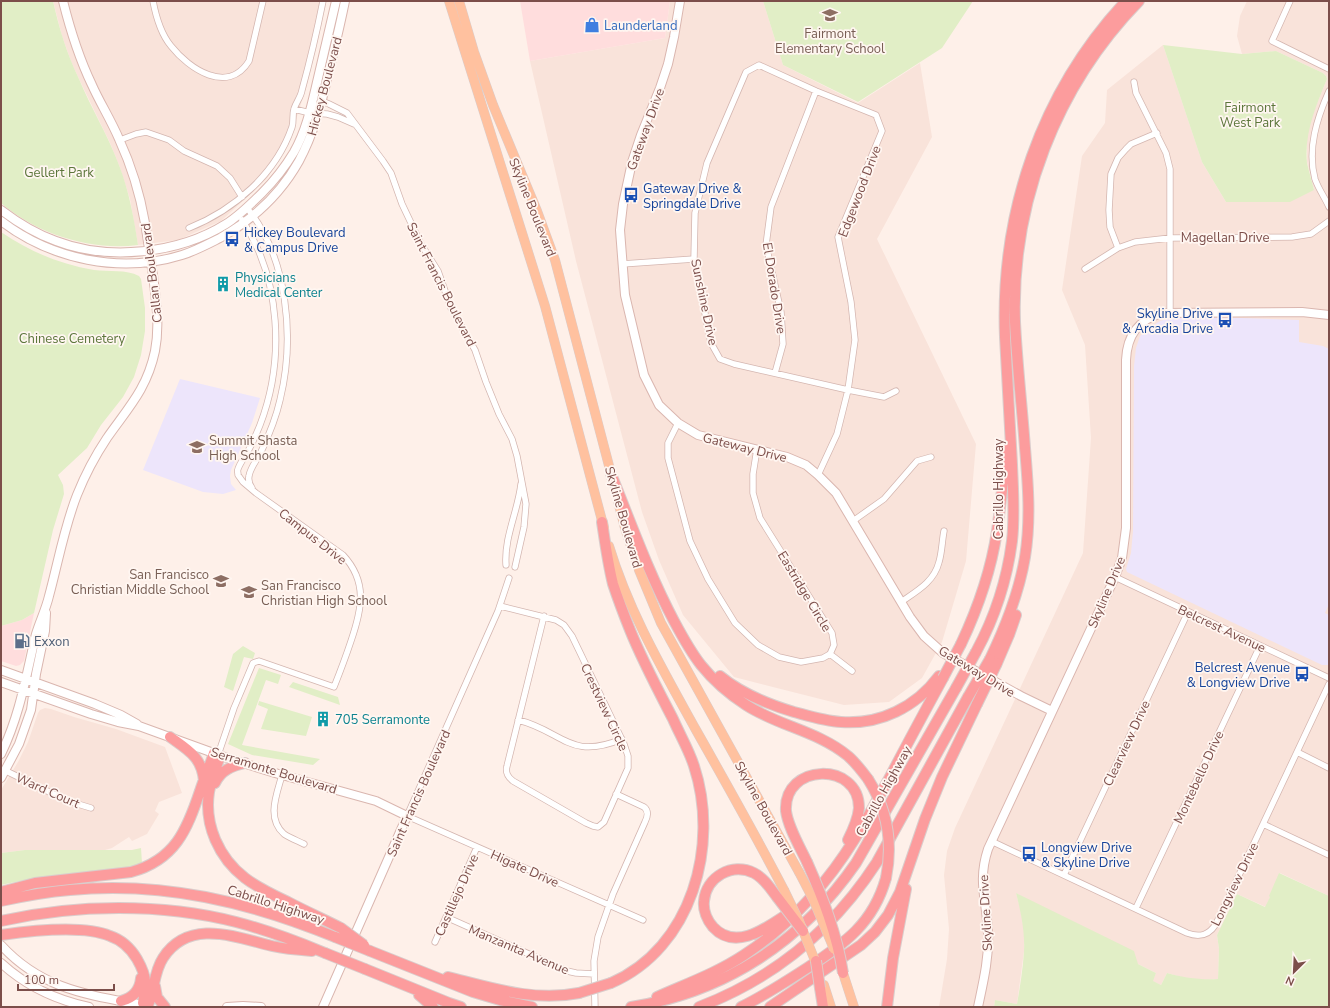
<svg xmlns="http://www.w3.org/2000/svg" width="1330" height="1008" font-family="'Nunito Sans',sans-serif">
<rect width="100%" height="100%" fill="#fef0e9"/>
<path fill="#f9e3da" d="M53 1H323L307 85 288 145 267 179 221 221 178 240 138 245 130 199 119 165 110 143 79 79 72 64 62 36Z
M670 1H763L783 65 858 103 920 63 932 137 877 239 976 444 966 561 942 642 922 678 889 702 844 705 734 677 683 615 659 560 642 512 576 261 530 61 665 38Z
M1247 1H1329V896L1280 873 1266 907 1237 894 1217 935 1219 949 1218 979 1204 980 1185 978 1167 973 1161 985 1152 981 1156 973 1138 964 1016 893 1021 911 1024 931V951L1017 1004 995 1000 994 1007H939L947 959 949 929 944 875 947 851 955 828 1083 553 1091 438 1085 345 1062 290 1082 156 1105 123 1107 90 1163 45 1202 162 1226 202 1314 190 1307 162V135L1311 118 1327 79 1326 76 1323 73 1276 51 1242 54 1237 36 1240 16Z
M45 708 51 709 74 717 116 729 165 747 182 793 159 802 155 811 159 814 147 834 132 841 129 837 112 848 105 850H25L1 853V790L18 762 28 742 38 713 40 710Z"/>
<path fill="#fdd" d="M520 1H670L665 38 530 61Z
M34 613 24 661 20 665 16 666 1 661V626L22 620Z"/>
<path fill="#ede5fb" d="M1179 316 1299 320V342L1323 346 1329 349V604L1325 613 1329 615V665H1322L1127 572 1126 569 1131 553 1133 531 1134 366 1136 348 1140 336 1149 328 1160 321Z
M180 379 260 398 252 423 231 470 230 476 231 484 236 490 223 494 203 492 143 470Z"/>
<path fill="#e1eec6" d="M1 1H53C59 28 67 54 79 79 91 108 108 135 119 165 129 191 134 218 138 245 90 251 37 234 1 203Z
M763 1H973L942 48 858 102 783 65Z
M1163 45 1242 54 1276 51 1323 73 1326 76 1327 79C1316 106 1304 133 1307 163 1309 172 1312 181 1314 190L1290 202H1226L1202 162Z
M1 232C30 252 60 264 94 270 109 272 126 269 139 276L141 279 145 308V331L141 355 134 377 123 397 101 425 87 448 58 475 63 485 64 494 53 530 34 613 22 620 1 626Z
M243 646 255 653 253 659 244 657 233 691 224 687 233 654Z
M259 668 281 675 278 684 266 680 242 745 320 759 313 765 252 755 228 744Z
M293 682 338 697 340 705 289 687Z
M259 701 312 717 306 736 261 729 268 709 258 705Z
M141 848 142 863C122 872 99 871 78 873 52 876 26 879 1 885V853L25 850H132Z
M1279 873 1329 896V1007H994L995 1000 1017 1004C1020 986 1023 969 1024 951 1025 932 1021 912 1016 893L1134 951 1138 964 1156 973 1153 981 1161 985 1167 973C1185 978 1200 980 1218 979L1219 949 1217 935 1237 894 1265 907 1270 897 1269 896Z"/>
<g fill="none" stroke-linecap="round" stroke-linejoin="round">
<defs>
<path id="street" d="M153 1C156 17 161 34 171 46 189 69 228 95 249 61L263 1
M1290 1 1272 41 1329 69
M1134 82 1136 93 1166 153 1170 169V312
M1329 91C1317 118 1307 149 1315 179 1318 188 1325 198 1329 207
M294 109 310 113 327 114 338 117 354 124
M310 113 322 101 329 104 347 113 383 161 391 173 402 204 421 244 438 271 451 308 475 350 486 382 499 414 512 439 517 456 526 504 524 527 515 567
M120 140 136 134 146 132 169 140 184 151 217 166 230 178 242 197
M247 208C288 257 295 339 280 400 276 418 269 435 261 452 257 460 250 468 249 476 248 481 249 484 252 488
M189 228C234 210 276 174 292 127 294 121 292 115 294 109 296 102 301 97 302 90 310 61 317 31 323 1
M1118 248 1110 227 1109 210 1111 174 1118 158 1126 149 1131 144 1157 133
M622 264 694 259
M1085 269 1118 248 1135 242 1170 238 1292 237 1311 234 1329 221
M775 373 783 344 781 312 766 245 771 207 816 91
M678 423 668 443V458L690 541 708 579 735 623 758 645 779 657 801 662 823 658 830 654 834 645 832 633 760 518 753 493V474L757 449
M818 475 837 434 848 390 855 340 851 302 838 237 882 131 876 115 816 91 759 65 746 72 707 163 695 213 694 259 711 343 720 359 734 364 848 390 884 397 896 391
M853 521 884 499 917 461 931 457
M506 565C504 537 518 511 521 484
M1115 577 1329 678
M509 578 498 611 407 816 643 920
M901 602C917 591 934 582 939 562 942 552 942 541 944 531
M500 606 556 620 564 625 572 636 624 744 628 756V768L604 822 598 827 593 826 586 823 513 781C508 777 505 773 507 766L544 616
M830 654 852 671
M518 720C563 731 569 761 622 739
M1297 752 1329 768
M218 755 234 708 253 663 259 661 334 687C340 672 346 656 351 641 362 609 368 582 343 555L256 493 243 482 238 475C238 472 237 471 238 469 240 463 244 458 247 453 252 444 256 435 260 425 285 360 281 279 242 220
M6 771 68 801 91 808
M282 775C277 794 266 818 284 834 290 838 298 841 304 844
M1263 824 1329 855
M991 841 1187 933C1200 938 1209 935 1216 924L1329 684
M1064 875 1188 612
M1136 908 1260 646
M446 917 567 971 576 973 594 974
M435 942 477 847
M595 1007 594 961 598 937 613 894 645 822C648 816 649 811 644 807L616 794"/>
<path id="secondary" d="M680 1 674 37 668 64 660 88 641 135 632 162 623 204 620 230 625 295 644 375 659 405 678 423 698 435 787 457 806 465 818 475 836 493 910 617 924 636 943 653 1021 696 1052 711
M1 210C18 223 36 234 56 241 108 261 178 254 226 224 239 216 251 204 262 193 274 181 285 167 294 152 307 129 312 103 318 78 324 52 330 27 336 1
M1 221C52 260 121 274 182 255 195 251 208 244 220 238 254 219 280 195 299 161 314 133 321 105 328 75 334 50 340 26 345 1
M1 670 95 704 121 715 137 724
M1 682 91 714 118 722 139 726 230 759 275 773 376 801 407 816 323 1007
M1 754C20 715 26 676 36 634 40 621 46 609 49 596 58 563 64 528 77 495 85 475 95 456 107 438 128 408 147 389 155 351 160 325 156 301 153 275 150 258 148 240 145 223 140 194 131 165 119 139 111 120 100 103 92 85 79 58 70 29 63 1
M1 778 19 744 31 710 36 674 45 631 46 613
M1 945C43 991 91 995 148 1006
M1 963C26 986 56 1000 89 1007
M227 1007 243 1006 261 1007
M978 1007C983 983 989 959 988 934 987 901 977 882 988 849L1115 577 1122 558 1126 528V360C1127 335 1138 320 1162 313L1302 312 1329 315"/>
<path id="primary" d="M449 1 545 306 604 528
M459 1 474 52 493 105 537 211 555 260 613 481
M618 501 625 528 639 570 661 623 799 872
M609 546C629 612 663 670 696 730 726 783 756 836 784 890
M843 973 854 1007
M824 985 831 1007"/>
<path id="highway" d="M611 474C631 523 649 574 674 621 682 636 690 651 701 665 713 680 729 694 746 705 778 726 818 731 848 756 856 763 862 771 868 779
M602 522C605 542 608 564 613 584 618 599 624 615 630 630 642 660 658 690 673 719 680 735 689 750 694 766 720 845 692 948 611 983
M961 644C978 608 991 571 997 531 1001 504 1003 476 1007 449
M976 652C995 617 1007 580 1012 541 1015 515 1013 490 1012 465 1010 422 1007 379 1005 337 1000 213 1041 92 1126 1
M990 659C1006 626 1019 593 1025 557 1031 520 1028 484 1025 448 1022 406 1017 364 1015 322 1011 203 1056 86 1139 1
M997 663 1009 635 1016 615
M720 676C742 694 767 704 794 712 809 716 825 721 841 722 880 725 916 707 939 676
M170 737C188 750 202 757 204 781
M219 759C215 770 211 781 209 792 204 825 219 858 245 878 258 888 273 895 288 902 305 911 323 919 341 928
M215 783C221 770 232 766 245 763
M807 862C800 847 788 827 786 811 783 763 859 761 859 808 858 819 853 830 848 840
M1 892 35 883 131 872C175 860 187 830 200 791 204 778 210 766 214 753
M777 897C770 888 764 878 754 873 732 862 706 877 704 901 703 910 707 920 713 927 735 951 765 929 786 915
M1 901C24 896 46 892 70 890 162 881 250 902 335 937
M1 921C76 904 162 903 236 922 267 930 296 941 325 953
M1 935C29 931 84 925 110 936 122 940 131 949 137 959 141 966 145 974 145 982 146 989 144 996 143 1003
M370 951 473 992 500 1000 532 1007
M365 969 449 1003 461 1007
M448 977C492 988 534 1002 579 993
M155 986 157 997 165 1007
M820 988 823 1007
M419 995 433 1007
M657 997C686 984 717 973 744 955 788 926 826 885 854 840 867 820 878 798 890 777 907 744 925 711 943 678
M121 1001C133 998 140 990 141 978
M147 1007C155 992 153 973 163 958 189 918 235 937 272 946 285 949 298 950 312 951
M631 1007C726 992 802 941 856 863L956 688
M699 1007C775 978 833 930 877 862L968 697
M741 1007C764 996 785 982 807 968 845 943 873 924 886 878
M770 1007 861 945 875 932 888 915 900 892 925 819 942 777 977 704
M887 1007 893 958 906 889"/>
</defs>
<use href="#street" stroke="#d4b6b0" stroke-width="7"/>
<use href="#secondary" stroke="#dab6af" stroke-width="10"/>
<use href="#primary" stroke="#dacdcc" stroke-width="10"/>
<use href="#highway" stroke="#dacdcc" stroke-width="12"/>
<use href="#street" stroke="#fff" stroke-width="5.5"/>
<use href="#secondary" stroke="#fff" stroke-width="8"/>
<use href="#primary" stroke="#ffc19f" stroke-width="9"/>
<use href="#highway" stroke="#fc9c9d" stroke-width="10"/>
<defs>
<path id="primary-bridge" d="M799 872 814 901 834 949
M784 890 799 921 818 968"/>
<path id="highway-bridge" d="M943 678 961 644
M956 688 976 652
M968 697 990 659
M977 704 997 663
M868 779C887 809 893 843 886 878
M807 862C823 898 837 934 843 973
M777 897 803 931
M341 928 364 945
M335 937 370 951
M325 953 365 969
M816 961 820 988
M579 993 611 983"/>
</defs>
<use href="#primary-bridge" stroke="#dacdcc" stroke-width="10" stroke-linecap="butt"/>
<use href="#highway-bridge" stroke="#dacdcc" stroke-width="12" stroke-linecap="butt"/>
<use href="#primary-bridge" stroke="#ffc19f" stroke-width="9"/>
<use href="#highway-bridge" stroke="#fc9c9d" stroke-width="10"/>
</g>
<defs>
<symbol id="school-bare" viewBox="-9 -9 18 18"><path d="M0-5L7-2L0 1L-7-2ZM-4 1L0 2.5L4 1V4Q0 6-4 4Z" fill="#8d6e63" stroke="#fff6f1" stroke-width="2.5" paint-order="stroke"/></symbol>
<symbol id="shop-bare" viewBox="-9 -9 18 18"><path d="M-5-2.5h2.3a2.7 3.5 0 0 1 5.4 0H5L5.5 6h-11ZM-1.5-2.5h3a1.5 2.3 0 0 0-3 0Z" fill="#3f7fe0" stroke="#fff6f1" stroke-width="2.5" paint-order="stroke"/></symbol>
<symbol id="bus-bare" viewBox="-9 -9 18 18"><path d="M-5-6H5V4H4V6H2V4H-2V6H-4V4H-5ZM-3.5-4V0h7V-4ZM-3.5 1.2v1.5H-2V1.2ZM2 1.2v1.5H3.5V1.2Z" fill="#1a4fb4" stroke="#fff6f1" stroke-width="2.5" paint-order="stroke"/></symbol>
<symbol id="building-bare" viewBox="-9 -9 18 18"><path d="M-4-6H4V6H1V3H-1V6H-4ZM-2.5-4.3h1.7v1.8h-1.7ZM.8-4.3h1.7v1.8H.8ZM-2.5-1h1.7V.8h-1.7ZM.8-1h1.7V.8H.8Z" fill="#0f9aa8" stroke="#fff6f1" stroke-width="2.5" paint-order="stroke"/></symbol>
<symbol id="fuel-bare" viewBox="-9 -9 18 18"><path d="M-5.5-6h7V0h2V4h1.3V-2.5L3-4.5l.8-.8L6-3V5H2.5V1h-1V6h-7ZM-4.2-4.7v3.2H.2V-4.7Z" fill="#5c6f8a" stroke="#fff6f1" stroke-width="2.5" paint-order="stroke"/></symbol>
</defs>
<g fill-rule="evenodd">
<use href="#school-bare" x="819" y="4" width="22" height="22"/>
<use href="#shop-bare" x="581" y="14" width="22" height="22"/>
<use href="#bus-bare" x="620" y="184" width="22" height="22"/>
<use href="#bus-bare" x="221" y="228" width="22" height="22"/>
<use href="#building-bare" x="212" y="273" width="22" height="22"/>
<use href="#bus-bare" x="1214" y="309" width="22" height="22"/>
<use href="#school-bare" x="186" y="436" width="22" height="22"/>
<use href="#school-bare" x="210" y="570" width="22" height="22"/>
<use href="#school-bare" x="238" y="581" width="22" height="22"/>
<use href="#fuel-bare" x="11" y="630" width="22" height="22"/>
<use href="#bus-bare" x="1291" y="663" width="22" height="22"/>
<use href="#building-bare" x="312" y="708" width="22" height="22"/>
<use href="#bus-bare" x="1018" y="843" width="22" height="22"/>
</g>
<g text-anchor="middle" stroke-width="3.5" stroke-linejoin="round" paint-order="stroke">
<g font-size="13" fill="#366cbe" stroke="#fff6f1" text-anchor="start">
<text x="604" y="30">Launderland</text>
</g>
<g font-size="13" fill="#785e54" stroke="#fff6f1" text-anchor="start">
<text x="830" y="38" text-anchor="middle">Fairmont<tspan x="830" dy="15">Elementary School</tspan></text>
<text x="209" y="445">Summit Shasta<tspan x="209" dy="15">High School</tspan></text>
<text x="209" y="579" text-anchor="end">San Francisco<tspan x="209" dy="15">Christian Middle School</tspan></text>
<text x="261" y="590">San Francisco<tspan x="261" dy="15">Christian High School</tspan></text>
</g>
<g font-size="13" fill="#7c4e4a" stroke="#fff6f1">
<text transform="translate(324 86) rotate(-75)" y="5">Hickey Boulevard</text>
<text transform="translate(645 129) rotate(-70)" y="5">Gateway Drive</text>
<text transform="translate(859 191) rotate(-69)" y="5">Edgewood Drive</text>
<text transform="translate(533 207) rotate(68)" y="5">Skyline Boulevard</text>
<text x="1225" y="242">Magellan Drive</text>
<text transform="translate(151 273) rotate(-97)" y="5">Callan Boulevard</text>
<text transform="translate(442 284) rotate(63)" y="5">Saint Francis Boulevard</text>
<text transform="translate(775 288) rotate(81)" y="5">El Dorado Drive</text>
<text transform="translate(705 302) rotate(78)" y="5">Sunshine Drive</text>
<text transform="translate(745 447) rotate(14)" y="5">Gateway Drive</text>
<text transform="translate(998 489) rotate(-90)" y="5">Cabrillo Highway</text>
<text transform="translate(624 517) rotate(74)" y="5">Skyline Boulevard</text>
<text transform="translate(313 536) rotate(38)" y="5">Campus Drive</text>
<text transform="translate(805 591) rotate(59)" y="5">Eastridge Circle</text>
<text transform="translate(1106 592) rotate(-67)" y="5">Skyline Drive</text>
<text transform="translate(1222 628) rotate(25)" y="5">Belcrest Avenue</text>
<text transform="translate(977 671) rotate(31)" y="5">Gateway Drive</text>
<text transform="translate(605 707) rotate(65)" y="5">Crestview Circle</text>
<text transform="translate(1126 743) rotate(-65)" y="5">Clearview Drive</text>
<text transform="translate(274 770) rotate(17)" y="5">Serramonte Boulevard</text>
<text transform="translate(1198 777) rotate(-65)" y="5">Montebello Drive</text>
<text transform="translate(48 790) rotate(24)" y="5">Ward Court</text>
<text transform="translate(883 791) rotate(-61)" y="5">Cabrillo Highway</text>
<text transform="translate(418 793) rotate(-66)" y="5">Saint Francis Boulevard</text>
<text transform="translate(764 808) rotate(61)" y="5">Skyline Boulevard</text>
<text transform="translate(525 868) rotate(24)" y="5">Higate Drive</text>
<text transform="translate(1234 884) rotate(-64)" y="5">Longview Drive</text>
<text transform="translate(456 895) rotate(-66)" y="5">Castillejo Drive</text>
<text transform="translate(276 904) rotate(18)" y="5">Cabrillo Highway</text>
<text transform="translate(985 913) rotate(-93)" y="5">Skyline Drive</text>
<text transform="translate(519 949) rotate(23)" y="5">Manzanita Avenue</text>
</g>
<g font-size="13" fill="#5c763b" stroke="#fff6f1">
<text x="1250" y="112">Fairmont<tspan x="1250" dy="15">West Park</tspan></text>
<text x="59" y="177">Gellert Park</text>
<text x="72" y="343">Chinese Cemetery</text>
</g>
<g font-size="13" fill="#164399" stroke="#fff6f1" text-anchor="start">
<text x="643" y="193">Gateway Drive &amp;<tspan x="643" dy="15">Springdale Drive</tspan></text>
<text x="244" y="237">Hickey Boulevard<tspan x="244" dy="15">&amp; Campus Drive</tspan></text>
<text x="1213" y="318" text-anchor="end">Skyline Drive<tspan x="1213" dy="15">&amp; Arcadia Drive</tspan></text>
<text x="1290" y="672" text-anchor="end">Belcrest Avenue<tspan x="1290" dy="15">&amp; Longview Drive</tspan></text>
<text x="1041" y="852">Longview Drive<tspan x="1041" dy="15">&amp; Skyline Drive</tspan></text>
</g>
<g font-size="13" fill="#0d838f" stroke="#fff6f1" text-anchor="start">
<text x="235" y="282">Physicians<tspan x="235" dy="15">Medical Center</tspan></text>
<text x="335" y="724">705 Serramonte</text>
</g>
<g font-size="13" fill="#4e5e75" stroke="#fff6f1" text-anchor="start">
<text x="34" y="646">Exxon</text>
</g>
</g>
<rect width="1330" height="1008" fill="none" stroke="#7c4e4a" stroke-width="4"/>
<g transform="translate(1294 972) rotate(204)" stroke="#fff6f1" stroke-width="3" paint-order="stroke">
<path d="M0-3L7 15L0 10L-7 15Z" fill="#7c4e4a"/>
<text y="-6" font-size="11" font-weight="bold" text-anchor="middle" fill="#7c4e4a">N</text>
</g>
<path d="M18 984v6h96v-6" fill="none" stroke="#7c4e4a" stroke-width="2"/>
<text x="24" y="984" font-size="12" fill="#7c4e4a" stroke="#fff6f1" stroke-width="3" paint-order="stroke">100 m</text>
</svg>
